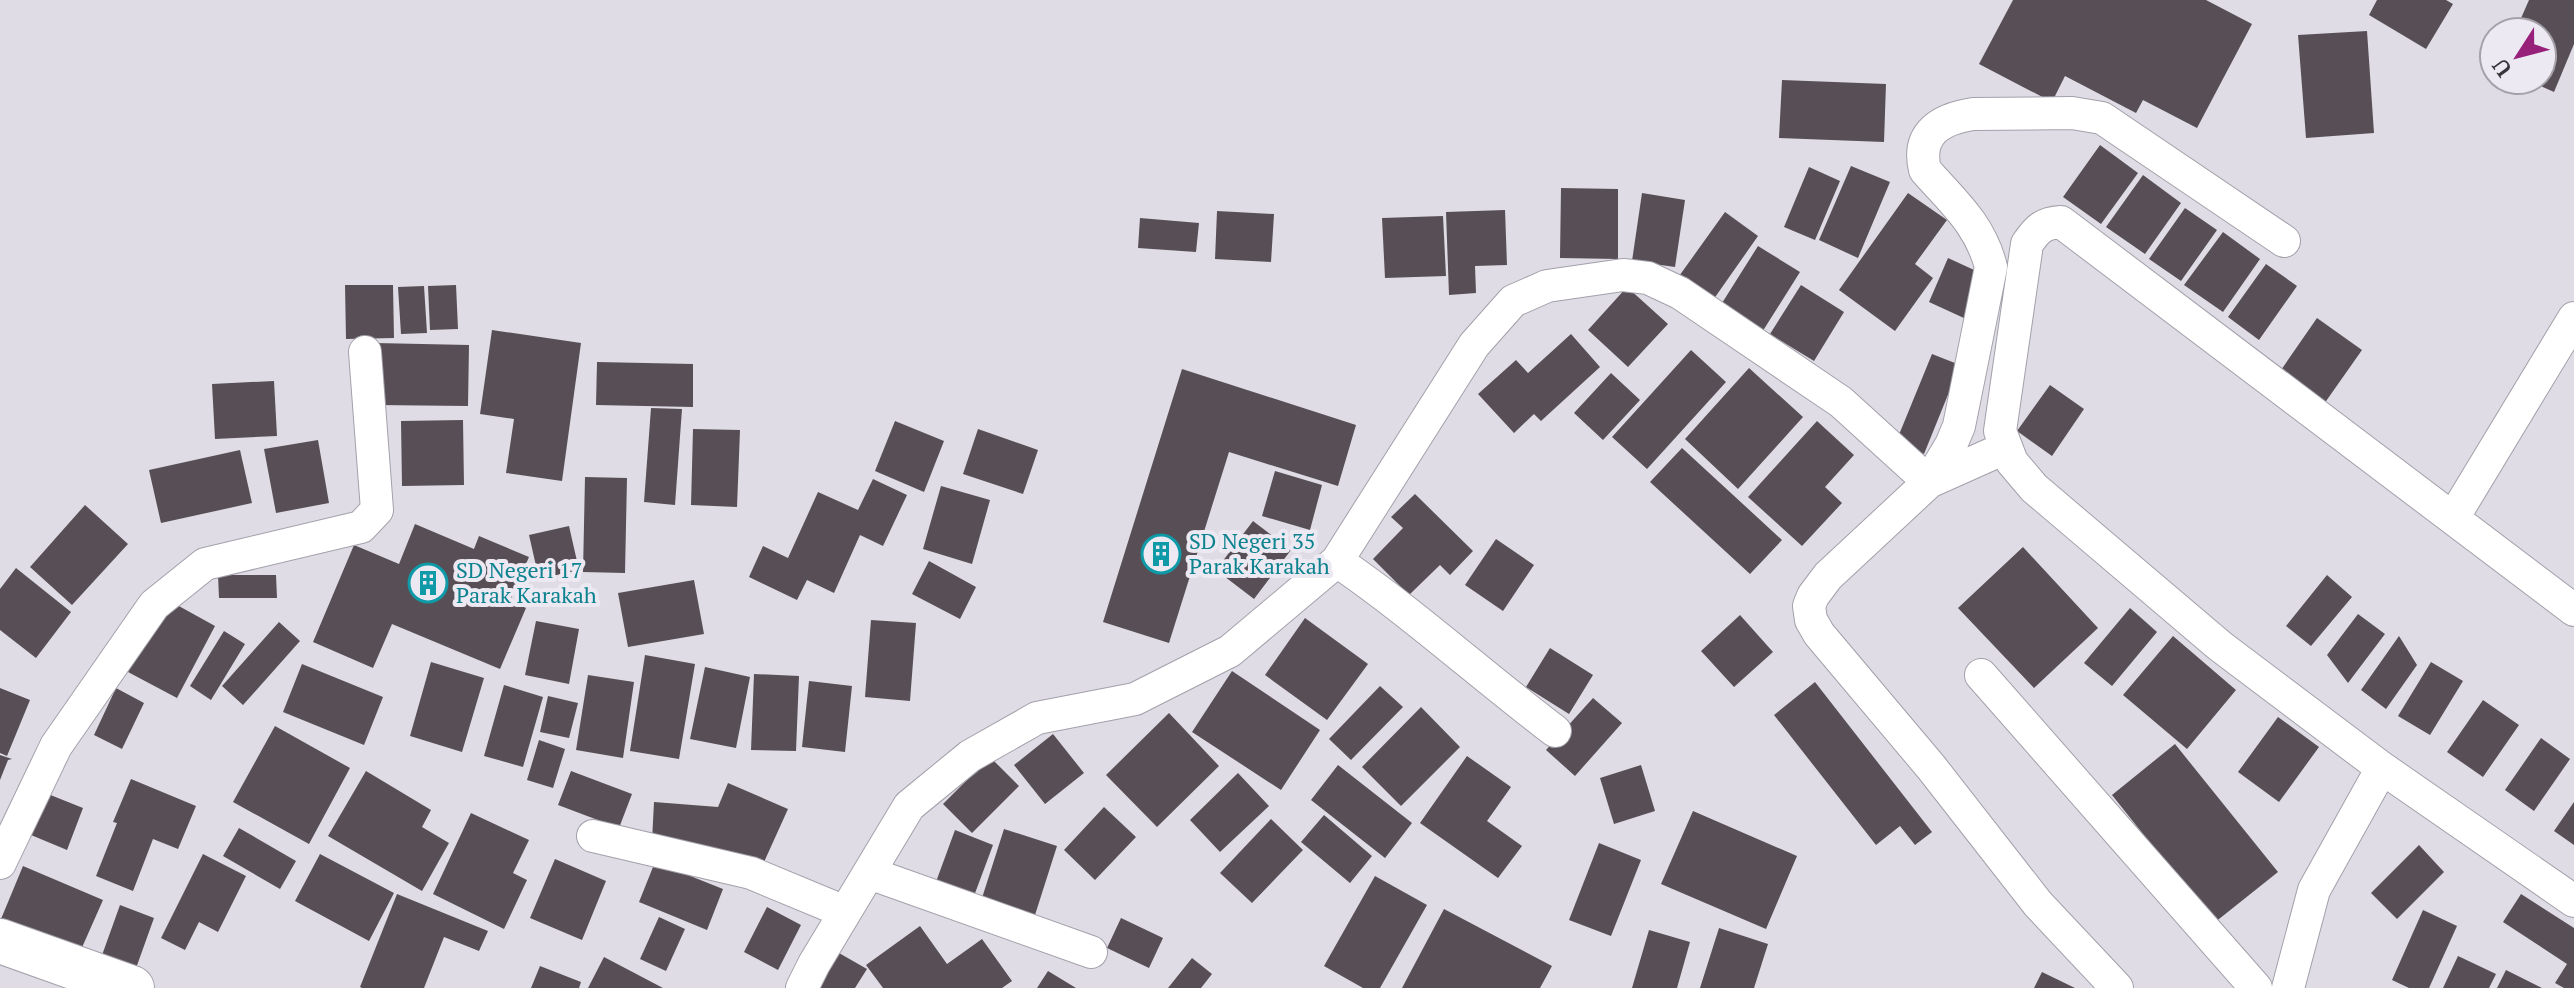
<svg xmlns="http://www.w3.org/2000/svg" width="2574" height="988" font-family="'PT Serif',serif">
<rect width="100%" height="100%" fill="#dfdce6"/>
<path fill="#574f55" d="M2013 0H2206L2252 24 2197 128 2143 100 2136 113 2065 76 2052 102 1979 64Z
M2377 0H2446L2453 4 2426 49 2369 15Z
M2529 0H2574V44L2554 92 2527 80H2542V32H2515Z
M2367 31 2374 133 2306 138 2298 35Z
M1782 80 1886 84 1884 142 1779 138Z
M2100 145 2138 173 2101 224 2063 197Z
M1851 166 1890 182 1858 258 1819 240Z
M1809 167 1840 181 1815 240 1784 227Z
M2143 175 2181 203 2145 254 2106 227Z
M1561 188 1618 189V259L1560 258Z
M1642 193 1685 200 1675 267 1632 261Z
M1908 193 1947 220 1915 264 1933 278 1895 331 1839 290Z
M2185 208 2217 230 2181 281 2149 259Z
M1505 210 1507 265 1475 266 1476 293 1449 295 1446 212Z
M1217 211 1274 214 1271 262 1215 259Z
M1725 212 1758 236 1711 303 1677 279Z
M1443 216 1446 276 1385 278 1382 218Z
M1140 218 1199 223 1196 252 1138 248Z
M2223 232 2260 259 2223 312 2184 285Z
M1758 246 1800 272 1759 337 1717 311Z
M1948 258 1985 275 1966 319 1929 302Z
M2266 264 2297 286 2259 340 2228 317Z
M345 285H393L394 338 346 339Z
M456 285 458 329 430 330 428 286Z
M1801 285 1844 312 1814 361 1770 334Z
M424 286 427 333 401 334 398 287Z
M1627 287 1668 324 1628 367 1588 330Z
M2317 318 2362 350 2324 404 2279 373Z
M492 330 581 343 562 481 506 473 514 419 480 414Z
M1571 334 1600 367 1541 421 1534 414 1514 433 1478 394 1516 360 1528 373Z
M375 343 469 345 468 406 375 405Z
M1691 350 1726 382 1647 469 1612 437Z
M1932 354 1960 365 1924 454 1896 442Z
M597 362 693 364V407L596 405Z
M1749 368 1803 417 1738 489 1685 439Z
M1182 369 1356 425 1338 486 1229 452 1169 643 1103 622Z
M1611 373 1640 400 1603 440 1574 413Z
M274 381 277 436 215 439 212 384Z
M2050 385 2084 409 2052 456 2017 431Z
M651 408 682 409 675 505 644 502Z
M463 420 464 485 402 486 401 421Z
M895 421 944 441 924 492 875 471Z
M1817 421 1854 455 1825 487 1842 503 1802 546 1748 497Z
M693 429 740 430 737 507 691 505Z
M978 429 1038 450 1023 494 963 474Z
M318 440 329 503 276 513 264 449Z
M1682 448 1782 540 1750 574 1650 482Z
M240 450 252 503 161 523 149 470Z
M1275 471 1322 485 1310 530 1262 516Z
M585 477 627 478 625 573 583 572Z
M873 479 907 495 883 546 860 535 834 593 807 580 797 600 749 577 763 546 788 558 818 492 858 510Z
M941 486 990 500 972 564 923 549Z
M1415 494 1473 551 1450 575 1440 565 1409 595 1373 559 1403 528 1391 517Z
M85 505 128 544 72 605 30 567Z
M1253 521 1291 550 1254 599 1216 570Z
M415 524 474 549 479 536 529 557 510 601 526 608 500 669 392 624 373 668 313 642 354 545 399 564Z
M569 526 579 570 539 579 529 535Z
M1496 539 1534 565 1503 611 1465 585Z
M2023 547 2098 628 2034 688 1958 608Z
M929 561 976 587 960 619 912 594Z
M16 568 71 612 36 658 0 630V589Z
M218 575H276L277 598H219Z
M2327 575 2352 597 2311 646 2286 626Z
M694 580 704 634 628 647 618 593Z
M168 600 215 626 177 698 128 672Z
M2130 608 2157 632 2112 686 2084 663Z
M2358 614 2385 634 2348 683 2327 655Z
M1740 615 1773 652 1734 687 1701 651Z
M1305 618 1368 664 1327 720 1265 675Z
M871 620 916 623 910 701 865 697Z
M536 621 579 629 569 684 525 675Z
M279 622 300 641 243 705 222 686Z
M224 631 245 644 211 700 190 686Z
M2173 636 2236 690 2187 749 2123 695Z
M2399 636 2417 665 2386 709 2361 690Z
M1550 648 1593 675 1569 714 1526 687Z
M645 655 695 664 679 759 630 751Z
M431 662 484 678 462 752 410 736Z
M2431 662 2463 681 2430 735 2398 716Z
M302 664 383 697 364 745 283 712Z
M705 667 750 677 736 748 690 739Z
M1232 671 1320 730 1281 790 1192 732Z
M754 674 799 676 796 751 751 750Z
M588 675 634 682 623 758 576 750Z
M809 681 852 686 845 752 802 747Z
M1815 682 1932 832 1915 845 1900 826 1876 845 1774 715Z
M504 685 543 697 523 767 484 756Z
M1380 686 1403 707 1351 760 1329 739Z
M0 688 30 700 7 756 0 753Z
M116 688 144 703 122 749 94 735Z
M548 696 578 703 569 738 540 732Z
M1593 698 1622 723 1575 776 1546 750Z
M2483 700 2519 725 2483 777 2447 752Z
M1421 707 1460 747 1401 806 1362 767Z
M1169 713 1219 766 1157 827 1106 775Z
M2278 717 2319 747 2279 802 2238 772Z
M275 726 350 768 309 844 233 802Z
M1053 734 1084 773 1045 804 1014 765Z
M2541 738 2570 759 2534 811 2505 790Z
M539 740 565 749 553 788 527 780Z
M2175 744 2278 872 2214 923 2112 795Z
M0 755 12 759 8 760 0 780Z
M1467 756 1511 787 1487 821 1522 846 1498 878 1420 823Z
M990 757 1019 786 972 833 943 804Z
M1338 765 1412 823 1385 858 1311 800Z
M1641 765 1655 811 1614 824 1600 778Z
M366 771 431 810 422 827 449 843 422 891 328 836Z
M571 771 632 794 619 828 558 805Z
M1238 773 1269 806 1220 852 1190 820Z
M131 779 196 806 178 849 153 839 133 891 96 876 117 823 113 822Z
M728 783 788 809 760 871 702 845 652 841 654 802 718 807Z
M48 794 83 808 67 850 31 835Z
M2574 802V845L2554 831Z
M1104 807 1136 837 1095 880 1064 850Z
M1693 811 1797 856 1766 929 1661 884Z
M471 813 529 840 513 873 527 880 504 929 433 894Z
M1324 815 1372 856 1350 883 1301 842Z
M1271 819 1303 850 1252 903 1220 873Z
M239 828 296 861 280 889 223 856Z
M1004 829 1057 846 1035 915 982 898Z
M955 830 993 845 971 904 933 890Z
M1599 843 1641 860 1611 936 1569 920Z
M2419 845 2444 872 2397 919 2371 893Z
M203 854 246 876 218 932 199 922 185 950 161 938Z
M320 854 394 893 369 941 295 901Z
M555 859 606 881 582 940 530 918Z
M655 862 723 889 707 930 639 902Z
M23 866 103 900 80 952 1 919Z
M1375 876 1427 905 1380 988H1363L1324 966Z
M397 894 488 931 479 951 444 937 424 988H362L360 987Z
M2521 894 2574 928V988H2564L2555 983 2567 964 2503 922Z
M120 905 154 918 135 971 101 958Z
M767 907 801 925 778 970 744 952Z
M1444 909 1552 966 1540 988H1402Z
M2423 910 2457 926 2429 988H2409L2392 980Z
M659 917 685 929 666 971 640 959Z
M1121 918 1163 938 1149 968 1107 948Z
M920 926 947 964 982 939 1012 981 1002 988H883L866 965Z
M1719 928 1768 944 1754 988H1700Z
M1649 930 1690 942 1677 988H1632Z
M839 953 867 969 855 988H819Z
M2458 956 2496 974 2489 988H2443Z
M604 957 663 988H588Z
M1192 958 1212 974 1201 988H1168Z
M540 966 581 982 579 988H531Z
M2506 970 2542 988H2497Z
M1048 971 1076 988H1037Z
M2042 972 2075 988H2034Z"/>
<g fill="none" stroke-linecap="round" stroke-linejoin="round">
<defs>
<path id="street" d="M2453 518 2574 318
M1337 561C1413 613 1481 675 1555 731
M2574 610 2061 222C2043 223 2037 229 2027 244L2000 431 2012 462 2034 488 2220 646 2382 768 2574 901
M1981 675 2256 988
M593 836 751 873 845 912
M0 863 56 746 154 605 205 564 361 527 377 510 365 352
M869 873 1091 952
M802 988 814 964 909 806 970 756 1037 718 1135 699 1230 651 1337 561 1474 345 1513 301 1547 286 1623 275 1648 278 1680 293 1841 402 1929 482 2005 448
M2117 988 2038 904 1931 767 1819 634 1811 620 1809 606 1813 596 1828 576 1929 482 1951 445 1959 426 1991 267C1980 224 1953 202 1925 170 1916 133 1941 119 1973 114L2072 113 2102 118 2284 241
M2288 988 2314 890 2382 768"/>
<path id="secondary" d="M0 941 132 988"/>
</defs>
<use href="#street" stroke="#a3a0aa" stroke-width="34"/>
<use href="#secondary" stroke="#a3a0aa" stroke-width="46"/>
<use href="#street" stroke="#fff" stroke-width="32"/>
<use href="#secondary" stroke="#fff" stroke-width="44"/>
</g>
<defs>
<symbol id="building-ring" viewBox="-11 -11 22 22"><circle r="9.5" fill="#ede9f3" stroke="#0f9aa8" stroke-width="1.5"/><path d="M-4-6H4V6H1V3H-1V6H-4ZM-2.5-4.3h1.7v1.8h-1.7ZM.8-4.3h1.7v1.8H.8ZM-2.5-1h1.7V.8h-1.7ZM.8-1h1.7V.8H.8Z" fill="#0f9aa8"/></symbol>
</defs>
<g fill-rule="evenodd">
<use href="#building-ring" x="1139" y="532" width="44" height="44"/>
<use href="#building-ring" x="406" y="561" width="44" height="44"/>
</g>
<g text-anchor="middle" stroke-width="8" stroke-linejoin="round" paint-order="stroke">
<g font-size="22" fill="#0d838f" stroke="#ede9f3" text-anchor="start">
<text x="1189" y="549">SD Negeri 35<tspan x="1189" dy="25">Parak Karakah</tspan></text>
<text x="456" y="578">SD Negeri 17<tspan x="456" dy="25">Parak Karakah</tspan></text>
</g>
</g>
<g transform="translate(2518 56) rotate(234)"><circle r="38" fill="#ede9f3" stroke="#a4a1a9" stroke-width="2"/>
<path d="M0-6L14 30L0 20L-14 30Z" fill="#97207b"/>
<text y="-12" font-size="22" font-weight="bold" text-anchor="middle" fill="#37363a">U</text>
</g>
</svg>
